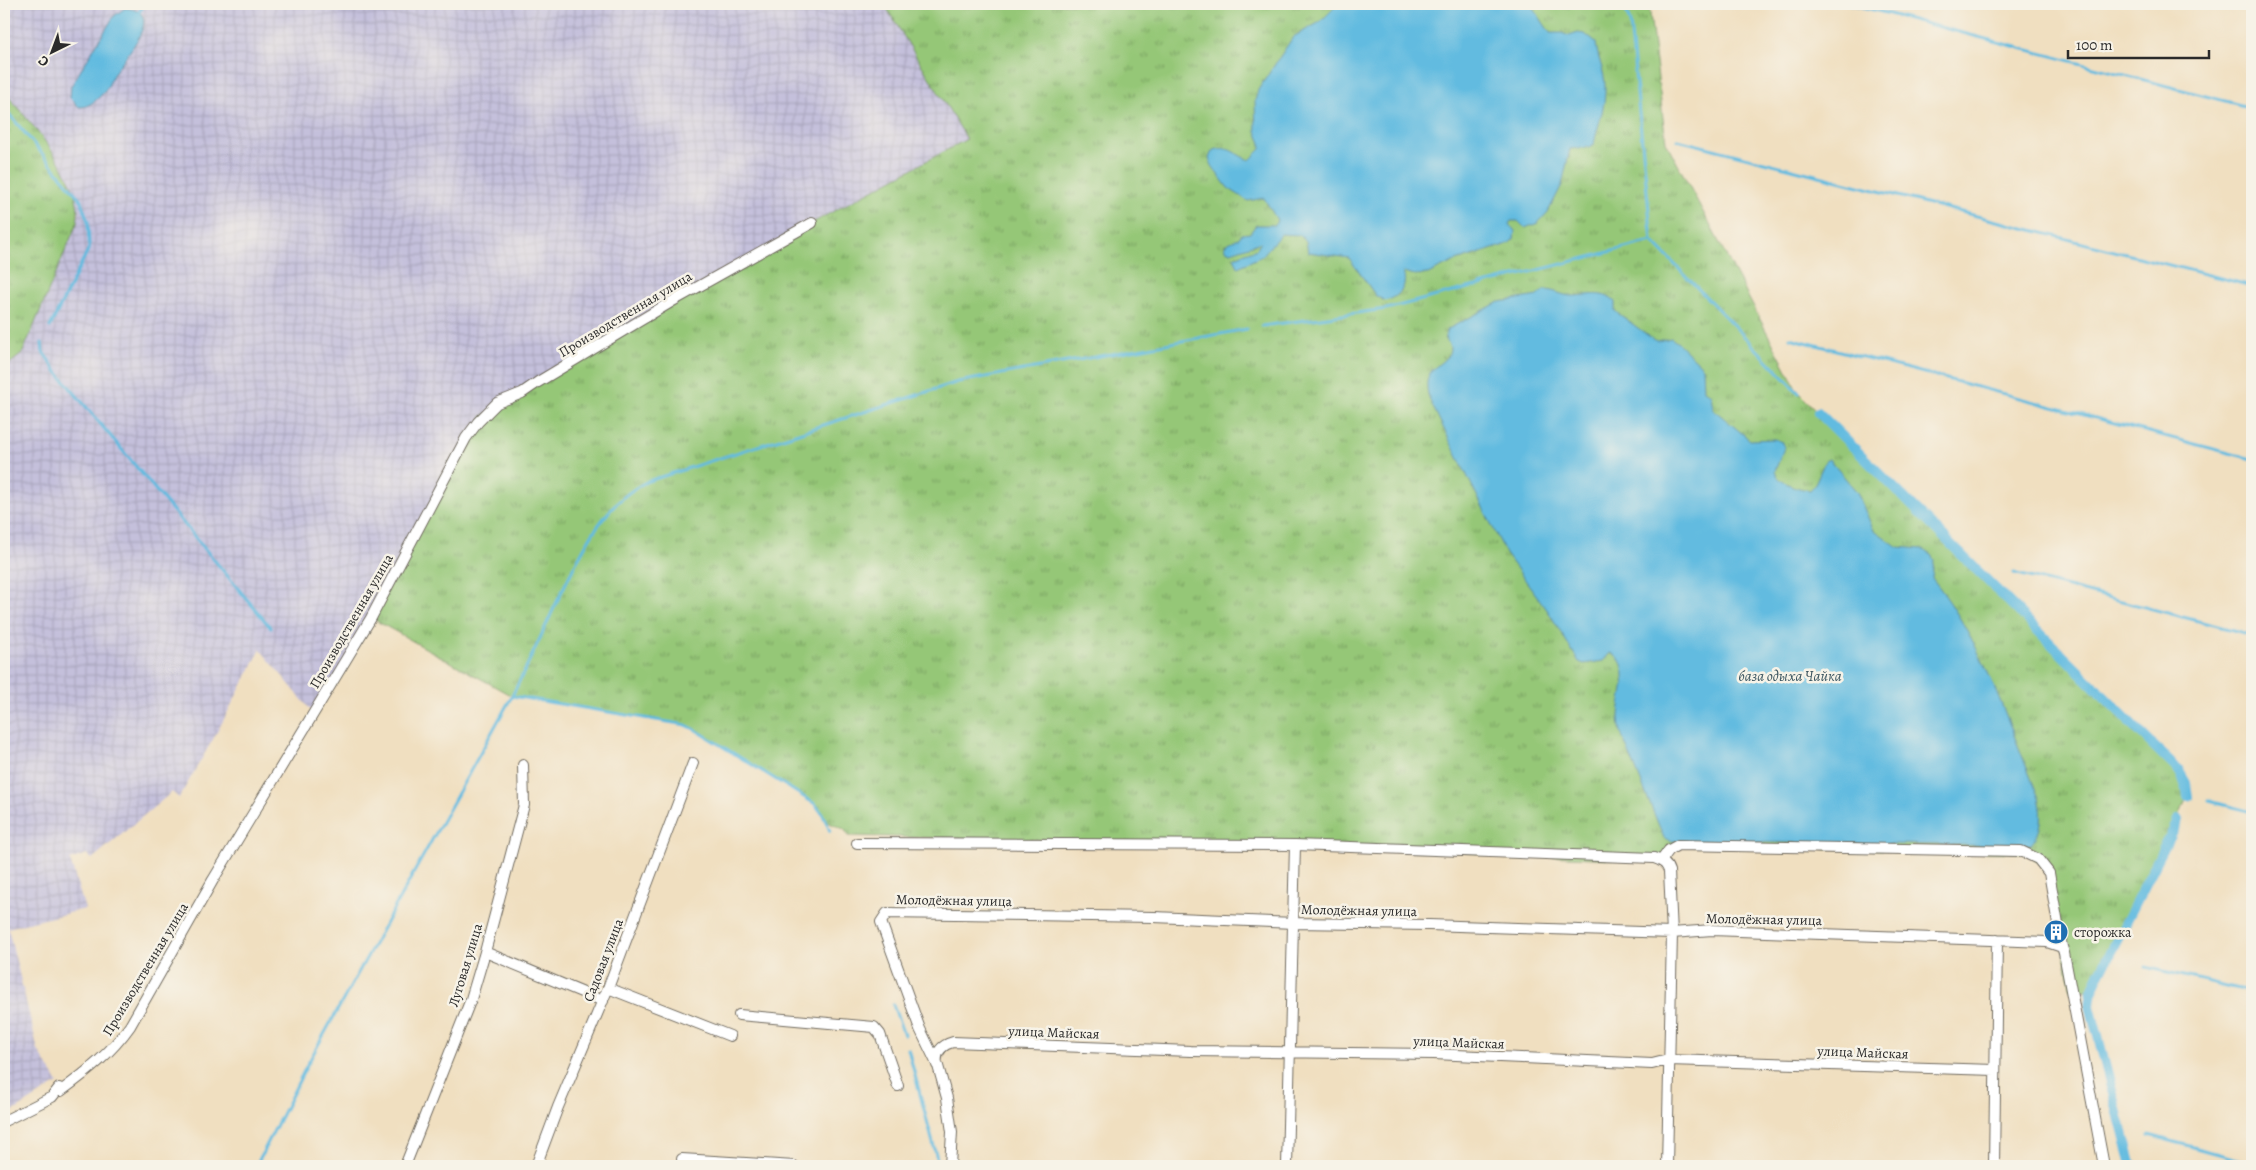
<svg xmlns="http://www.w3.org/2000/svg" width="2256" height="1170" font-family="Alegreya,serif">
<defs>
<pattern id="industrial-grid" width="8" height="8" patternUnits="userSpaceOnUse" patternTransform="scale(1.25)"><rect width="8" height="8" fill="#c4c0db"/><path d="M0 4h8M4 0v8" fill="none" stroke="#a9a5bc"/></pattern>
<pattern id="grass-tufts" width="24" height="20" patternUnits="userSpaceOnUse" patternTransform="scale(1.25)"><rect width="24" height="20" fill="#95c777"/><path d="M3 7l-1-3M5 7V3M7 7l1-3M15 17l-1-3M17 17v-4M19 17l1-3" fill="none" stroke="#7aa262"/></pattern>
</defs>
<rect width="100%" height="100%" fill="#f7f3e8"/>
<filter id="ink" filterUnits="userSpaceOnUse"><feTurbulence type="fractalNoise" baseFrequency=".02" numOctaves="2"/><feDisplacementMap in="SourceGraphic" scale="10" xChannelSelector="R" yChannelSelector="G"/><feConvolveMatrix kernelMatrix="1 2 1 2 8 2 1 2 1" color-interpolation-filters="sRGB"/></filter>
<filter id="wash" filterUnits="userSpaceOnUse"><feTurbulence type="fractalNoise" baseFrequency=".0096" numOctaves="4" result="noise"/><feDisplacementMap in="SourceGraphic" scale="20" xChannelSelector="R" yChannelSelector="G"/><feGaussianBlur stdDeviation="1.12" result="paint"/><feColorMatrix in="noise" values="0 0 0 0 0 0 0 0 0 0 0 0 0 0 0 0 0 1.4 0 .05"/><feComposite in="paint" operator="in"/></filter>
<g filter="url(#wash)">
<rect width="100%" height="100%" fill="#f0dfc0"/>
<path fill="url(#industrial-grid)" d="M4 4H884L967 139 812 223 522 393 314 714 259 648 260 651 216 734 179 798 172 792 92 859 87 854 70 860 85 909 8 928 38 1050 58 1083 17 1109 4 1115V368L22 354 77 223 79 213 62 166 4 91Z"/>
<path fill="url(#grass-tufts)" stroke="#607951" d="M884 4H1647L1649 6 1666 142 1799 393 2185 779 2188 794 2178 820 2092 990 2071 991 2049 873 2028 853 1678 845 1661 861 1295 845 849 836 844 829 827 822 815 804 696 729 686 725 512 696 371 618 483 416 812 223 967 139Z
M4 91C29 123 86 180 77 223L22 354 4 368Z"/>
<path fill="#62bbe0" stroke="#467386" d="M1338 4H1531L1550 33H1562L1569 36 1578 33 1585 34 1596 43C1597 57 1605 72 1605 86 1606 106 1598 124 1594 144L1589 147 1570 149 1562 185 1548 212 1538 223 1525 228 1518 221H1511L1509 224 1515 231 1514 239 1508 244 1453 262 1428 274 1415 275 1403 272C1408 286 1400 297 1385 301L1376 296 1349 258 1308 252 1306 241 1299 235 1281 234 1262 256 1238 267 1234 257 1257 249 1261 242 1231 252 1226 250 1225 245 1240 237 1241 234 1250 233 1256 225H1275L1277 220 1264 198 1248 201 1228 188 1213 168 1209 158 1212 151C1228 143 1236 156 1250 160L1261 149V143L1256 131 1255 101 1258 90 1293 37 1320 22Z
M125 8C167 11 127 54 116 70 111 76 110 85 105 91 99 98 89 108 79 107L70 98 71 86 114 16Z
M1545 290C1554 290 1563 296 1572 296 1586 296 1604 290 1615 302V311L1654 340 1657 341 1671 338 1678 343 1703 367 1704 390 1711 395 1713 409 1750 440 1775 439 1783 442 1784 448 1775 471C1777 483 1799 489 1810 490L1814 486 1825 461 1829 459 1857 492 1873 529 1898 547 1922 549 1931 555 1934 560 1932 578C1983 641 2008 724 2039 798 2043 813 2043 832 2031 844L2023 846 1671 841 1664 838 1621 733C1620 727 1619 722 1619 717 1619 697 1635 663 1610 653L1603 661 1584 664 1579 662 1548 611 1506 554 1431 403C1415 363 1451 367 1450 347 1449 343 1446 340 1445 336L1448 329 1499 302 1538 296Z"/>
<g fill="none" stroke-linecap="round" stroke-linejoin="round">
<path stroke="#62bbe0" stroke-width="3" d="M1624 4 1630 23 1652 241 1799 393
M1851 4 2252 108
M139 12 145 4
M4 108 80 199 88 221 89 248 50 327
M1678 140 2252 286
M1262 326 1386 309 1652 241
M1790 338 2252 459
M42 343 43 352 57 372 271 628
M2014 573 2252 635
M2209 801 2252 812
M830 831 822 813 815 804 696 730 686 725 512 696C526 668 540 639 553 610 575 565 599 504 648 481L958 382 1247 329
M2146 967 2252 992
M893 1005 904 1035
M908 1049 938 1162
M2149 1135 2252 1163
M256 1166 307 1065 512 696"/>
<path stroke="#62bbe0" stroke-width="10" d="M1818 412 2179 771 2186 783 2188 797
M2132 1166 2090 1006 2092 990 2099 975 2178 820"/>
</g>
</g>
<g filter="url(#ink)">
<g fill="none" stroke-linecap="round" stroke-linejoin="round">
<defs>
<path id="minor" d="M857 843 1295 845 1654 858C1661 860 1667 864 1669 871L1672 933 1667 1166
M1661 861 1669 850 1678 845 2021 851 2038 859 2049 873 2062 947
M485 952 603 1001
M608 988 730 1036
M739 1015 874 1027 880 1034 898 1086
M937 1065C935 1053 941 1045 953 1042L1191 1051 1434 1054 1652 1064 1668 1060 1995 1070
M4 1121 52 1097 59 1088 61 1091C87 1072 111 1053 130 1026L213 880 371 618 466 438 478 422 497 403 522 393 538 382 671 302 812 223
M682 1159 794 1166
M405 1166 471 999 485 952 524 805 523 765
M536 1166 558 1107 608 988 693 763
M950 1166 952 1132 947 1098 938 1066 920 1029 881 922 887 913 1154 917 1295 923 1429 925 1672 933 1712 930 2047 942 2062 947 2064 953 2104 1166
M1287 1166 1295 845
M1994 1166 1997 940"/>
</defs>
<use href="#minor" stroke="#706a5f" stroke-width="12"/>
<use href="#minor" stroke="#fff" stroke-width="10"/>
</g>
</g>
<defs>
<symbol id="building-disc" viewBox="-11 -11 22 22"><circle r="9.5" fill="#1f6fb2" stroke="#f7f3e8"/><path d="M-4-6H4V6H1V3H-1V6H-4ZM-2.5-4.3h1.7v1.8h-1.7ZM.8-4.3h1.7v1.8H.8ZM-2.5-1h1.7V.8h-1.7ZM.8-1h1.7V.8H.8Z" fill="#fff"/></symbol>
</defs>
<g fill-rule="evenodd">
<use href="#building-disc" x="2042" y="918" width="28" height="28"/>
</g>
<g text-anchor="middle" stroke-width="5" stroke-linejoin="round" paint-order="stroke">
<g font-size="14" fill="#2b2b2b" stroke="#f7f3e8">
<text transform="translate(625 314) rotate(-31)" y="5">Производственная улица</text>
<text transform="translate(351 621) rotate(-60)" y="5">Производственная улица</text>
<text transform="translate(954 900) rotate(1)" y="5">Молодёжная улица</text>
<text transform="translate(1359 910) rotate(1)" y="5">Молодёжная улица</text>
<text transform="translate(1764 919) rotate(1)" y="5">Молодёжная улица</text>
<text transform="translate(603 960) rotate(-69)" y="5">Садовая улица</text>
<text transform="translate(465 965) rotate(-73)" y="5">Луговая улица</text>
<text transform="translate(145 969) rotate(-59)" y="5">Производственная улица</text>
<text transform="translate(1054 1032) rotate(2)" y="5">улица Майская</text>
<text transform="translate(1459 1042) rotate(2)" y="5">улица Майская</text>
<text transform="translate(1863 1052) rotate(2)" y="5">улица Майская</text>
</g>
<g font-size="14" fill="#2b2b2b" stroke="#f7f3e8" text-anchor="start">
<text x="2074" y="937">сторожка</text>
</g>
<g font-size="15" font-style="italic" fill="#3c5661" stroke="#f7f3e8">
<text x="1790" y="681">база одыха Чайка</text>
</g>
</g>
<rect width="2256" height="1170" fill="none" stroke="#f7f3e8" stroke-width="20"/>
<g transform="translate(52 52) rotate(222)" stroke="#f7f3e8" stroke-width="4" paint-order="stroke">
<path d="M0-4L9 19L0 12L-9 19Z" fill="#2b2b2b"/>
<text y="-8" font-size="14" font-weight="bold" text-anchor="middle" fill="#2b2b2b">С</text>
</g>
<path d="M2068 50v8h141v-8" fill="none" stroke="#2b2b2b" stroke-width="2.5"/>
<text x="2076" y="50" font-size="15" fill="#2b2b2b" stroke="#f7f3e8" stroke-width="4" paint-order="stroke">100 m</text>
</svg>
